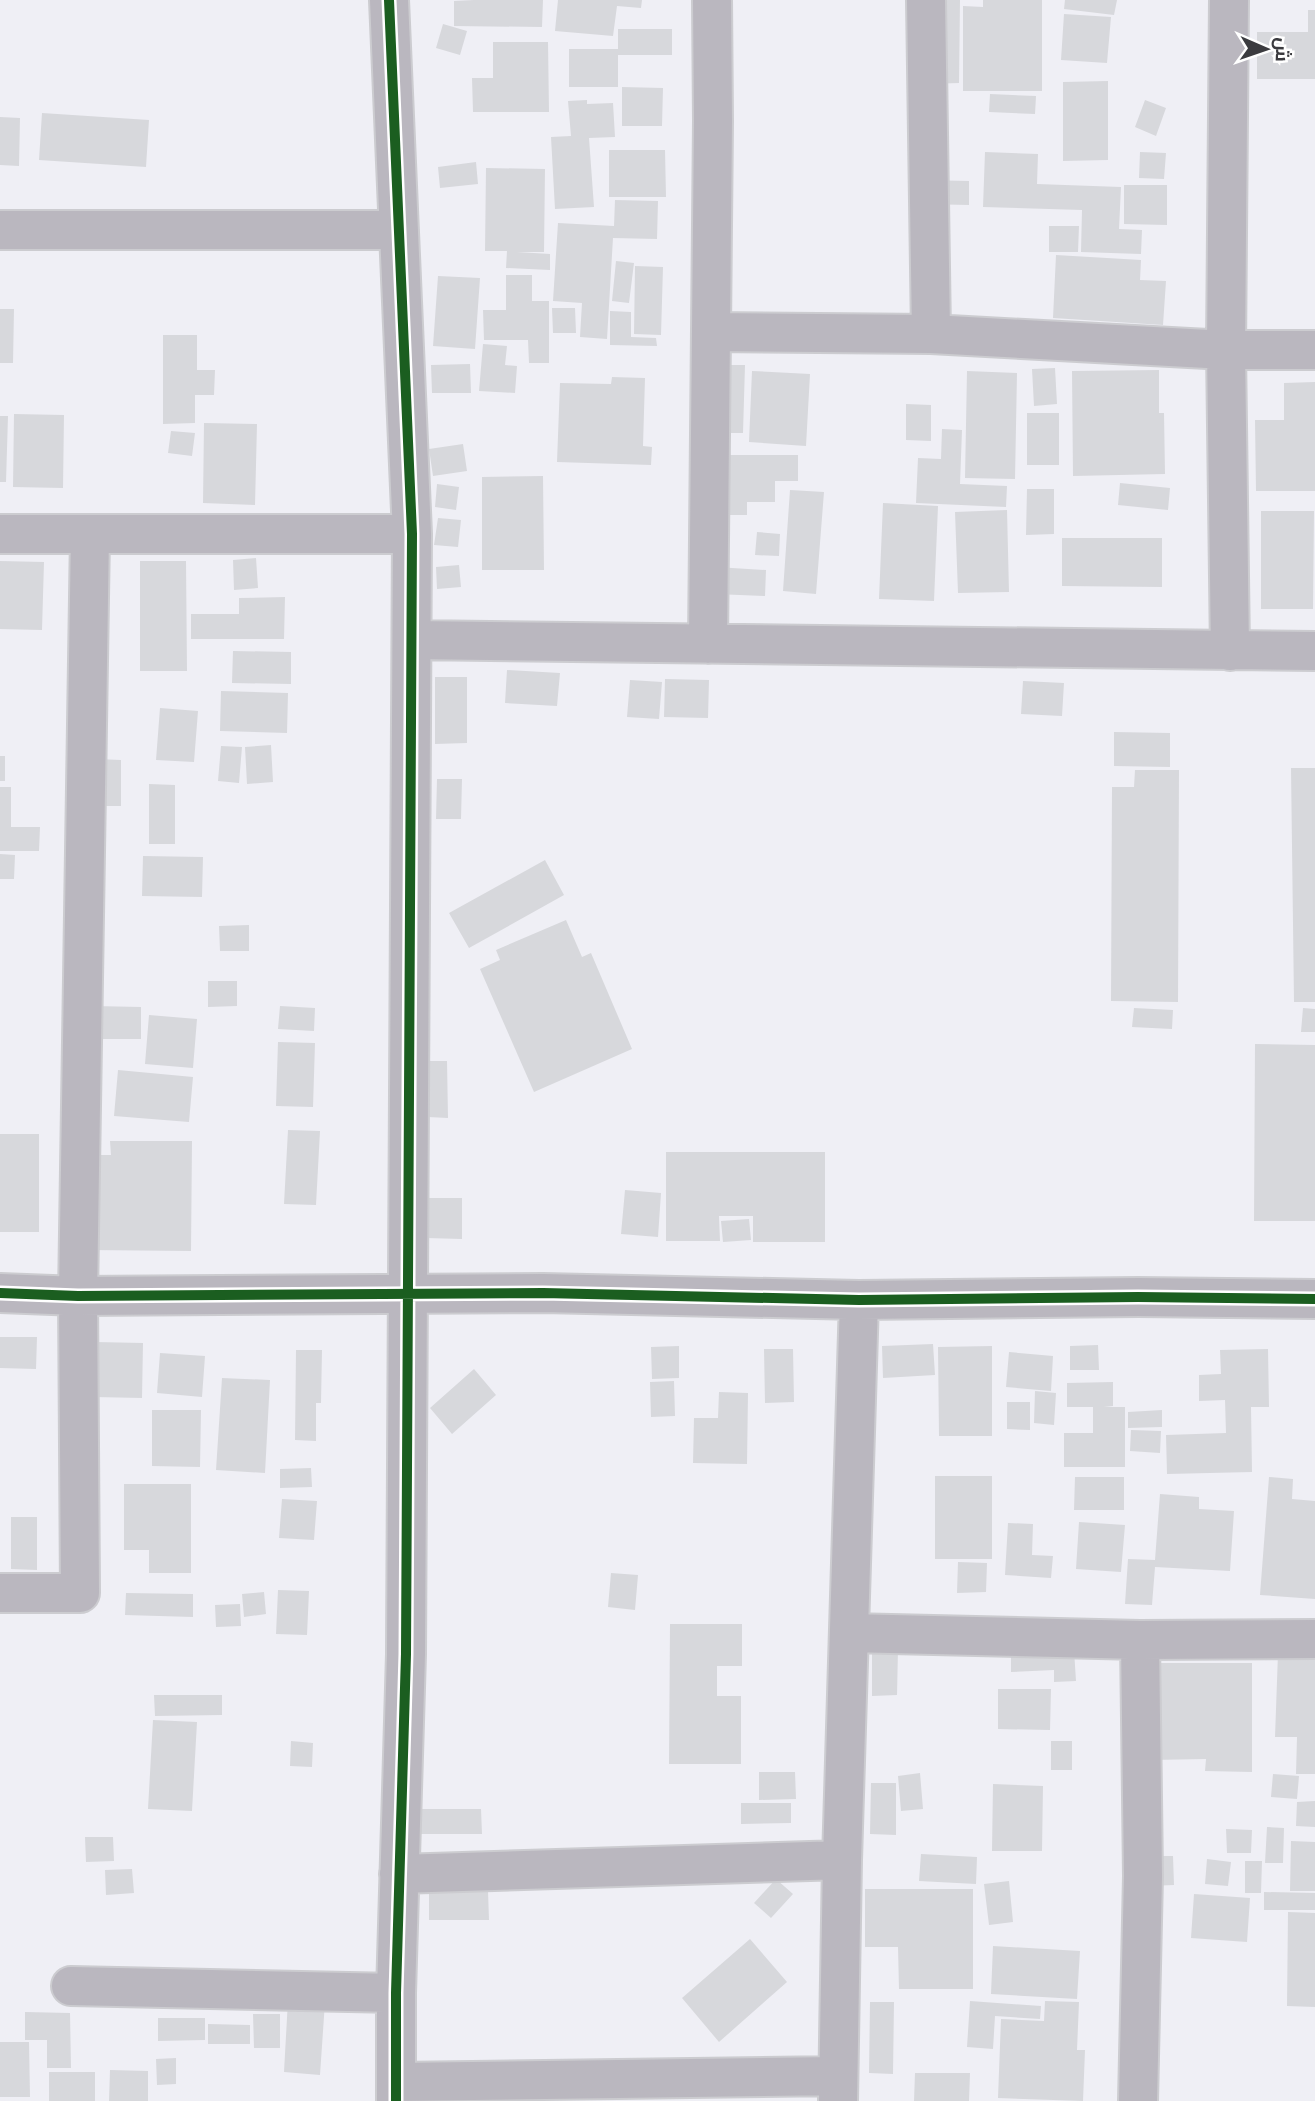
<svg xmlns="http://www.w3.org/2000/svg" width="1315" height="2101" font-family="'Varela Round',Cairo,sans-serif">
<rect width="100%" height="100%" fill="#efeff5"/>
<path fill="#d7d8dc" d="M474 0H543L542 27 454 26V1Z
M558 0H642L641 8 617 6 613 36 555 31Z
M929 0H960L959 83 928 84Z
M983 0H1042V91H963V6L983 7Z
M1065 0H1117L1114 15 1064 9Z
M1308 10H1315V79H1257V32H1308Z
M1064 14 1111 17 1107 63 1061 60Z
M443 24 467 31 460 55 436 48Z
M618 29H672V55H618V87H569V49H618Z
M493 42H548L549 112H473L472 78H493Z
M1108 81V160L1063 161V82Z
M622 87 663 88 662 126H622Z
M990 94 1036 96 1035 114 989 112Z
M587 100V104L613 103 615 137 589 138 594 207 555 209 551 137 571 136 568 101Z
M1145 100 1166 108 1156 136 1135 127Z
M42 113 149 120 146 167 39 160Z
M0 117 20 118 19 166 0 165Z
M609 150H665L666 197H609Z
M985 152 1038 154 1037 184 1121 187 1119 229 1142 230 1141 254 1081 252 1082 210 983 207Z
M1140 152 1166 153 1164 179 1139 178Z
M476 162 478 184 440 188 438 167Z
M486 168 545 169 544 252H517L550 254V270L506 268 507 251H485Z
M922 180 969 181V205L922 204Z
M1124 185H1167V225L1124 224Z
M615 200 658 201 657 239 613 238 607 339 580 337 582 303 553 301 558 223 614 226Z
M1049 226H1079L1078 252H1049Z
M1056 255 1141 260 1140 280 1166 281 1163 325 1053 318Z
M616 261 634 263 629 303 612 301Z
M635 266 663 267 661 335 634 334Z
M506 275H532V301H549V363H529L528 340H484L483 310H506Z
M438 276 480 278 475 349 433 346Z
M552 308H575L576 333H553Z
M0 309H14L13 363H0Z
M610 311 631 312V337L656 338 657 346 610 345Z
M163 335H197V370H215L214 395H195V423L163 424Z
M483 344 507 346 505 365 517 366 515 393 479 391Z
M470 364 471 393H432L431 365Z
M719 365H745L743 433H717Z
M1055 368 1057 404 1034 406 1032 369Z
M1159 370V413H1164L1165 474 1073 476 1072 371Z
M752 371 810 374 806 446 749 442Z
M967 371 1017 373 1015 479 965 478Z
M612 377 645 378 643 446 652 447 651 465 557 462 560 383 611 384Z
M1315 382V491H1256L1255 420H1284V383Z
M906 404 931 405V441L906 440Z
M1027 413H1059V465H1027Z
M14 414 64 415 63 488 13 487Z
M0 416H8L6 482H0Z
M204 423 257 424 255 505 203 503Z
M942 429 962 430 960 484 1007 486 1006 507 916 503 918 458 941 459Z
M171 431 195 433 192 456 168 453Z
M463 444 467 471 433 476 429 449Z
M718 455H798V481H775V502H747V515H718Z
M543 476 544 570H482V477Z
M1120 483 1170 488 1168 510 1118 505Z
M437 484 459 487 456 510 435 507Z
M1027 489H1054V534L1026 535Z
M790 490 824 492 816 594 783 591Z
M883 503 938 506 934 601 879 599Z
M1007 510 1009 592 958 593 955 512Z
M1261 511H1314L1313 609H1261Z
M438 518 461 520 458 547 434 545Z
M757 532 780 534 779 556 755 555Z
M1062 538H1162V587L1062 586Z
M256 558 258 588 234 590 233 560Z
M0 561 44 562 42 630 0 629Z
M140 561H186L187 671H140Z
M459 565 461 587 437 589 436 567Z
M716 567 766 570 765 596 715 594Z
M285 597 284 639H191V614H239V598Z
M233 651 291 652V684L232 683Z
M507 670 560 673 557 706 505 703Z
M435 677H467V743L435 744Z
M665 679 709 680 708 718 664 717Z
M630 680 662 682 659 719 627 717Z
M1023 681 1064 683 1062 716 1021 714Z
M221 691 288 693 287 733 220 731Z
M160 708 198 711 194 762 156 760Z
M1114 732 1170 733V767L1114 766Z
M271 745 273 782 247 784 245 747Z
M221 746 242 747 239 783 218 781Z
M0 756H5V781H0Z
M97 759 121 760V806H97Z
M1291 768H1315V1002H1294Z
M1135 770H1179L1178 1002 1111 1001 1112 787H1134Z
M437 779H462L461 819H436Z
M149 784 175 785V844H149Z
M0 787H11V827H40L39 851H0Z
M0 854 15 855 14 879H0Z
M143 856 203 857 202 897 142 896Z
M545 860 564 895 469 948 449 913Z
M566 920 582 957 591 953 632 1049 534 1092 480 969 500 960 496 950Z
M249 925V951H220L219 926Z
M208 981H237V1006L208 1007Z
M93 1006 141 1007V1039H92Z
M280 1006 315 1008 314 1031 278 1029Z
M1134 1008 1173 1010 1172 1029 1132 1027Z
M1303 1008 1315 1009V1032H1301Z
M149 1015 197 1019 193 1068 145 1064Z
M278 1042 315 1043 313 1107 276 1106Z
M1255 1044 1315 1045V1221H1254Z
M428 1061H447L448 1118 428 1117Z
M118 1070 193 1077 189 1122 114 1116Z
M288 1130 320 1131 316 1205 284 1204Z
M0 1134H39V1232H0Z
M110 1141H192L191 1251 87 1250 88 1155H111Z
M666 1152H825V1242H753V1216H719L720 1241H666Z
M625 1190 661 1193 658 1237 621 1234Z
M427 1198H462V1239L426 1238Z
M749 1219 751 1240 723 1242 721 1221Z
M0 1337H37L36 1369 0 1368Z
M95 1342 143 1343 142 1398 94 1397Z
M933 1344 935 1375 883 1378 882 1346Z
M1098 1345 1099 1370H1070V1346Z
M679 1346V1378L652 1379 651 1347Z
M992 1346V1436H939L938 1347Z
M764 1349H793L794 1402 765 1403Z
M1268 1349 1269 1407H1251L1252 1472 1167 1474 1166 1435 1226 1433 1225 1400 1199 1401V1375L1221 1374 1220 1350Z
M296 1350H322L321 1403H316V1441L295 1440Z
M1009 1352 1053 1356 1051 1391 1006 1387Z
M160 1353 205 1356 202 1397 157 1393Z
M474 1369 496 1395 452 1434 430 1408Z
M222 1378 270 1380 265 1473 216 1470Z
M674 1381 675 1416 651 1417 650 1382Z
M1113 1382V1406L1104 1407H1125V1467H1064V1433H1093V1407H1067V1383Z
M1035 1391 1056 1393 1054 1425 1034 1423Z
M719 1392 748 1393 747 1464 693 1463 694 1418H718Z
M1007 1402H1030V1430L1007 1429Z
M152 1410H201L200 1467 152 1466Z
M1162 1410V1427L1128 1428V1412Z
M1131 1430 1161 1431 1160 1453 1130 1451Z
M311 1468 312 1487 280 1488V1469Z
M935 1476H992V1559H935Z
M1075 1477H1124V1510H1074Z
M1269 1477 1293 1479 1292 1499 1315 1501V1599L1260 1595Z
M124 1484H191V1573H149V1550H124Z
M1160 1494 1199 1497V1509L1234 1511 1230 1571 1155 1567 1152 1605 1125 1604 1128 1559 1155 1560Z
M282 1499 317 1501 314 1540 279 1538Z
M11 1517H37V1570L11 1569Z
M1079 1522 1125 1525 1121 1572 1076 1569Z
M1008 1523 1033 1524 1032 1555 1053 1556 1051 1578 1005 1575Z
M958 1562 987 1563 986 1592 957 1593Z
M611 1573 638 1575 635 1610 608 1607Z
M278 1590 309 1591 307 1635 276 1634Z
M264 1592 266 1614 244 1617 242 1594Z
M126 1593 193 1594V1617L125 1615Z
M240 1604 241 1626 216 1627 215 1605Z
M670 1624H742V1666H717V1696H741V1764H669Z
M872 1649H898L897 1695 872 1696Z
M1074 1650 1076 1681 1054 1682V1670L1011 1672V1654Z
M1278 1653 1315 1654V1774H1296L1297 1737H1275Z
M1151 1663H1252V1772L1205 1771 1206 1759 1151 1760Z
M998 1689H1051L1050 1730 998 1729Z
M154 1695H222V1715L155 1716Z
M153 1720 197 1722 192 1811 148 1809Z
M291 1741 313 1743 312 1767 290 1766Z
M1051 1741H1072V1770H1051Z
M759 1772H795L796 1799 759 1800Z
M920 1773 923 1809 901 1811 898 1776Z
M1273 1774 1299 1776 1297 1799 1271 1797Z
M871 1783H896V1835L870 1834Z
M993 1784 1043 1786 1042 1851H992Z
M1315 1801V1827L1296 1826 1297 1802Z
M741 1803H791V1823L741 1824Z
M418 1809H481L482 1834H418Z
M1267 1827 1284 1828 1283 1863H1265Z
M1226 1829 1252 1830 1251 1853H1227Z
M85 1837H113L114 1861 86 1862Z
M1291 1841 1315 1842V1891H1290Z
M921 1854 977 1857 976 1884 919 1881Z
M1147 1856H1173L1174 1885 1148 1886Z
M1207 1859 1231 1862 1228 1886 1205 1884Z
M1245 1861H1262L1261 1893H1245Z
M132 1869 134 1893 106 1895 105 1870Z
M776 1879 793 1894 771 1918 754 1903Z
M1009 1881 1013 1922 989 1925 984 1884Z
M865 1889H973V1989H899L898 1947H865Z
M429 1891H488L489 1920H429Z
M1264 1892 1315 1893V1910H1264Z
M1194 1894 1250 1898 1247 1942 1191 1938Z
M1288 1912 1315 1913V2007L1287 2006Z
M750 1939 787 1982 719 2042 682 1998Z
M993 1946 1080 1951 1077 1999 991 1994Z
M288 2000 325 2002 320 2075 284 2072Z
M970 2001 1041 2006 1040 2019 995 2016 993 2049 967 2047Z
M1045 2001 1079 2002 1077 2050H1085L1083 2101 998 2098 1001 2019 1044 2021Z
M870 2002H894L893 2074 869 2073Z
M25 2012 70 2013 71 2068H47V2040H25Z
M253 2014H280V2048H254Z
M158 2018H205V2040L158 2041Z
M208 2024 250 2025V2044H208Z
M0 2042H29L30 2097H0Z
M176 2058V2084L157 2085 156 2059Z
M110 2070 148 2071V2101H109Z
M49 2072H95V2101H49Z
M915 2073H970L969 2101H914Z"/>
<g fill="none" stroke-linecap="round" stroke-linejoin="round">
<defs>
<path id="minor" d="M389 0 412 534 406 1654 396 1993V2101
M926 0 931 334
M1229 0 1226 350 1230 651
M0 230H399
M711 332 931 334 1226 350H1315
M0 534H412
M412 640 1315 651
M708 644 713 121 712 0
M0 1293 78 1296 543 1293 859 1300 1138 1297 1315 1299
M0 1593H80L78 1296 90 534
M849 1633 1140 1640 1315 1639
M399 1874 842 1860
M71 1986 396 1993
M396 2082 838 2076
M838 2101 842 1860 859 1300
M1138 2101 1143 1876 1140 1640"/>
</defs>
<use href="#minor" stroke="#ccccd0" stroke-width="42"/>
<use href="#minor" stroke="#bab7bf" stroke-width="38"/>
<defs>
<path id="cycleway" d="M389 0 412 534 406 1654 396 1993V2101
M0 1293 78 1296 543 1293 859 1300 1138 1297 1315 1299"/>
</defs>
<use href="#cycleway" stroke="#fff" stroke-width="15"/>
<use href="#cycleway" stroke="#1b5e20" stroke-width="10"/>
</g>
<g transform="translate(1266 49) rotate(92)" stroke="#ffffff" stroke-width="5" paint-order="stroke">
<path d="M0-5L12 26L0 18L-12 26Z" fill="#3b3b3f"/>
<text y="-10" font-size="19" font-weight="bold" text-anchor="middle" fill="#3b3b3f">ش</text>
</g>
</svg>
